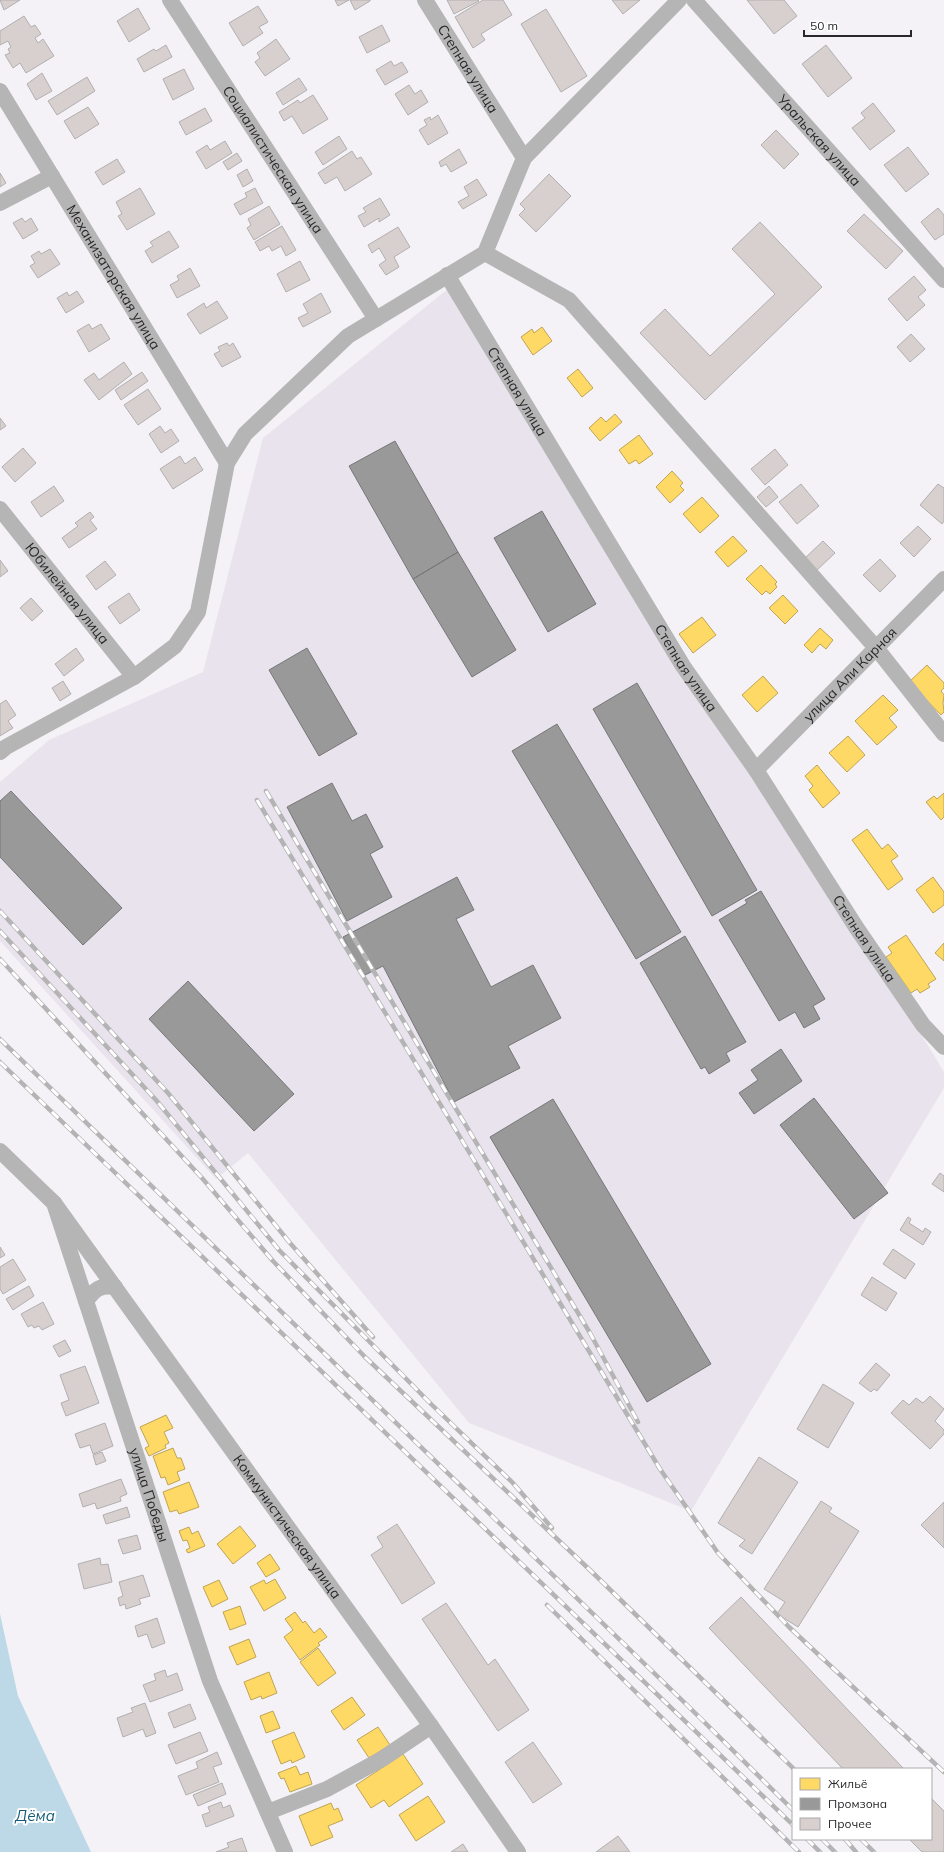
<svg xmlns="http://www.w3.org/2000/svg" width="944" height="1852" font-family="Mulish,sans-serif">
<rect width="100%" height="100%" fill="#f4f2f6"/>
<path fill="#e8e3ed" d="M449 288 856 927 944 1072V1088L691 1511 469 1423 248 1153 216 1179 0 941V782L49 740 203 672 263 438Z"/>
<path fill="#bdd9e8" d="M0 1614 18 1696 91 1852H0Z"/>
<path fill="#ffd966" stroke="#bea454" d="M542 327 552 341 533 355 521 337 532 329 534 333Z
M578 369 593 388 582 397 567 378Z
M615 414 622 422 600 441 589 428 601 417 606 422Z
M639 435 653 454 639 464 636 460 629 464 619 450Z
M672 471 683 483 680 486 684 490 670 503 656 487Z
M702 497 719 516 700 533 683 514Z
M733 536 747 551 728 567 715 552Z
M761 565 777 582 775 584 777 587 770 594 766 591 762 595 746 579Z
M783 595 798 611 785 624 769 608Z
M702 617 716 635 693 653 679 634Z
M820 628 833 640 826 649 820 644 812 653 804 645Z
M927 665 944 683V688L941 691 944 695 943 703 944 712 941 715 909 682Z
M763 676 778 693 757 712 742 695Z
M883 695 898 710 889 718 897 727 877 745 855 721Z
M848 736 865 755 847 772 829 753Z
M817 765 840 793 823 808 809 790 813 786 805 776Z
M944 793V817L941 820 926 802 934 796 937 799Z
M867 829 882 849 888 844 898 856 891 861 903 879 888 890 852 840Z
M933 877 944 892V905L933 913 916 890Z
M906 935 936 979 928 984 930 987 920 993 917 989 911 993 886 957 892 953 888 947Z
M944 943V961L935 953Z
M166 1415 173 1428 164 1432 169 1443 165 1445 166 1448 149 1456 145 1448 149 1446 140 1427Z
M173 1448 177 1458H181L185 1469 177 1472 180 1480 168 1485 165 1477 161 1478 153 1456Z
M189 1482 199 1507 179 1514 177 1510 170 1512 163 1492Z
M240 1526 256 1546 233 1564 217 1544Z
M189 1527 192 1534 198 1531 205 1546 188 1553 186 1550 190 1548 187 1540 183 1541 179 1531Z
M270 1554 280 1569 266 1577 257 1563Z
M275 1579 286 1598 264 1611 250 1587 264 1580 266 1584Z
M219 1580 228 1599 212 1607 203 1587Z
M240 1606 246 1624 230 1630 223 1612Z
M295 1612 303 1623 305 1621 314 1633 320 1628 327 1637 318 1643 320 1645 300 1660 284 1637 293 1630 285 1619Z
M249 1639 256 1657 237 1665 229 1647Z
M318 1648 336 1673 318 1686 300 1662Z
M269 1672 277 1693 262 1699 261 1696 251 1700 244 1682Z
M352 1697 365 1715 344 1730 331 1711Z
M273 1711 280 1728 266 1733 260 1716Z
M378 1727 390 1745 369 1758 357 1740Z
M294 1732 305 1757 292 1763 291 1760 281 1764 272 1741Z
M403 1754 423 1784 389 1807 384 1800 371 1808 356 1785Z
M296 1766 300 1775 308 1772 312 1784 290 1792 284 1778 281 1779 278 1773Z
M428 1796 445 1822 416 1841 399 1815Z
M331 1803 334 1810 338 1808 343 1820 328 1826 333 1837 311 1846 299 1816Z"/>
<path fill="#999" stroke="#777778" d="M395 441 458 552 413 579 349 466Z
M542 511 596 604 548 632 494 538Z
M458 552 516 650 472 677 413 579Z
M307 648 357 734 319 756 269 670Z
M637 683 757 890 712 916 593 709Z
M557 724 681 932 636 959 512 751Z
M332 783 352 821 366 814 383 847 370 854 392 897 347 921 287 807Z
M11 791 122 908 83 945 0 857V801Z
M457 877 474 910 456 919 491 987 533 965 561 1018 508 1046 520 1068 454 1102 383 966 363 976 343 937Z
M761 891 825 999 813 1006 820 1019 804 1028 795 1012 779 1021 719 920 747 903 745 900Z
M685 936 746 1042 726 1053 730 1061 709 1074 705 1067 701 1069 640 963Z
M188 981 294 1094 254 1131 149 1019Z
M781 1049 802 1081 754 1114 739 1093 758 1080 751 1070Z
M814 1098 888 1193 854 1219 780 1125Z
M553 1099 711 1364 647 1402 490 1137Z"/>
<path fill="#d8d0cf" stroke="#b1afb0" d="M0 0H20L4 10Z
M335 0H349L338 6Z
M350 0H370V1L355 10Z
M447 0H478L479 1 454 14Z
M483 0H503L512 15 481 34 485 40 473 48 455 17Z
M612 0H640L623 14Z
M747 0H784L797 16 774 34Z
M258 6 268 22 259 27 263 33 243 46 229 23Z
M138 8 150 29 129 42 117 21Z
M546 9 587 76 561 92 521 24Z
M24 16 31 27 35 25 41 34 35 38 38 43 43 39 54 56 26 73 20 63 13 68 5 55 10 53 8 49 11 47 8 41 0 45V31Z
M382 25 390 41 367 53 359 37Z
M276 39 290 59 265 76 255 62 260 58 257 53Z
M166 45 172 57 144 72 137 59 154 49 156 51Z
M826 45 852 78 828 97 802 64Z
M391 61 394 66 402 62 408 72 385 85 376 70Z
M184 69 194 89 173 100 163 79Z
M42 73 52 91 36 100 27 84Z
M87 77 95 91 57 115 48 101Z
M299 78 307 90 283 105 276 93Z
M409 85 415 94 421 90 428 102 408 115 395 94Z
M313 95 328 119 303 134 292 116 284 121 279 112 298 100 300 103Z
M873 103 895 131 870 150 852 128 865 118 861 113Z
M88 107 99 124 75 139 64 121Z
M205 108 212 121 186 135 179 122Z
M438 115 448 133 428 145 419 130 427 125 424 120 430 117 431 120Z
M776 130 799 154 784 169 761 145Z
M339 136 347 149 323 165 315 152Z
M225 141 232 153 206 169 196 152 207 145 210 150Z
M908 147 929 174 906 192 884 165Z
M459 149 467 163 451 172 446 164 441 167 439 162Z
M352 151 357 159 361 157 372 174 345 191 337 177 325 184 318 173Z
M237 153 242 161 228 170 223 162Z
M117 159 125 172 103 185 95 172Z
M247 169 253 181 243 187 237 175Z
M0 173 6 183 0 187Z
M549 174 571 196 536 232 519 215 525 209 520 204Z
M477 179 487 195 463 209 458 202 469 196 464 187Z
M140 188 155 214 127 230 118 216 122 214 116 202Z
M255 188 263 203 240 215 234 204 247 197 245 193Z
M380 198 390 215 379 222V218L364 227 358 216 366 212 363 208Z
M269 206 280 224 254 240 247 228 251 225 248 219Z
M938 208 944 215V234L935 240 921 222Z
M864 214 903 251 886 269 847 231Z
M22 218 25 222 31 218 38 230 23 239 13 223Z
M760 222 822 287 705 400 640 333 665 309 710 356 775 294 732 249Z
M282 226 296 250 286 256 281 246 272 251 269 246 260 251 255 242Z
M398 227 410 247 394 257 399 267 386 275 379 265 386 260 379 248 372 253 368 245Z
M169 231 179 247 152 263 145 251 153 246 150 242Z
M50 249 60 264 38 278 30 266 35 263 31 256 39 251 41 254Z
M300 261 310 280 286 292 277 274Z
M190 268 200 286 177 298 170 285 179 280 177 276Z
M914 276 926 290 918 297 925 305 907 321 888 299Z
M77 291 84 302 66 313 57 298 67 292 69 296Z
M321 293 331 312 303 327 298 318 308 313 303 304Z
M217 301 228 318 200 334 187 314 204 303 206 308Z
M89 324 92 329 101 324 110 339 89 352 77 331Z
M911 334 925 349 910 362 897 347Z
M227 343 229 346 233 343 241 357 222 367 214 354 220 351 218 347Z
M124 362 132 374 99 400 84 380 94 373 99 380Z
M142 372 148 381 121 400 115 390Z
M148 389 161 409 138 425 124 405Z
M0 418 6 426 0 430Z
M160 426 165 433 171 429 179 441 161 453 149 434Z
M23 448 36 463 15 482 2 467Z
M775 449 788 465 765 485 751 469Z
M180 456 185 464 195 457 203 470 173 489 160 469Z
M801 484 819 506 797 524 779 502Z
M938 484 944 488V521L942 524 920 505Z
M54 486 64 501 41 517 31 502Z
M769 486 778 497 766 507 757 497Z
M90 512 94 517 90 520 97 529 69 548 62 538 78 526 75 523Z
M918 526 931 539 914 557 900 543Z
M823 541 835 553 817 570 805 558Z
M880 559 896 576 880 592 863 575Z
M0 560 8 571 0 577Z
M105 561 116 575 96 590 86 576Z
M129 593 140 610 120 624 108 607Z
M31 598 43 611 32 621 20 608Z
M76 648 84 660 64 676 55 664Z
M63 681 71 694 60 701 52 688Z
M6 700 16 715 8 721 13 728 0 736V704Z
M940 1173 944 1176V1192L932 1184Z
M908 1217 911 1219 909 1223 923 1232 925 1228 931 1232 923 1245 900 1230Z
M0 1247 5 1255 0 1258Z
M893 1249 915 1264 905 1279 883 1264Z
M13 1259 26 1280 3 1294 0 1289V1267Z
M872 1277 897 1293 886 1311 861 1295Z
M29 1286 34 1296 13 1310 6 1299Z
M43 1302 54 1324 42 1330 39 1326 34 1328 32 1325 28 1327 21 1314Z
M65 1340 71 1351 59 1357 53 1346Z
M876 1363 890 1375 877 1391 874 1389 871 1392 859 1383Z
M85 1366 99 1403 66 1416 61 1403 69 1400 60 1375Z
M823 1384 854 1403 828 1448 797 1429Z
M930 1396 944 1409 935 1421 944 1430V1434L930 1449 891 1413 903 1400 909 1405 916 1398 923 1403Z
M105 1423 113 1446 93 1454 90 1445 80 1448 75 1434Z
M102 1452 106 1461 96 1465 93 1455Z
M759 1457 798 1482 752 1554 739 1546 745 1540 718 1523Z
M121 1479 127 1494 120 1497 121 1501 97 1509 95 1503 83 1507 79 1494Z
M821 1501 832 1508 829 1512 859 1531 798 1627 777 1614 785 1602 764 1589Z
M944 1502V1548L921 1525Z
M127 1507 130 1517 106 1524 103 1515Z
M397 1524 435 1583 402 1604 371 1555 383 1547 377 1537Z
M137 1535 141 1549 123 1554 118 1540Z
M100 1558 101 1565 108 1564 112 1582 84 1589 78 1564Z
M143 1575 150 1596 139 1599 141 1604 126 1609 125 1604 120 1606 118 1598 123 1596 119 1582Z
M741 1597 904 1769H843L709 1628Z
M446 1603 488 1665 495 1659 529 1710 498 1731 422 1619Z
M157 1618 165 1643 152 1648 147 1634 138 1637 135 1626Z
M165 1670 167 1677 177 1673 183 1690 150 1702 143 1685 156 1680 154 1674Z
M145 1703 156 1733 146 1737 143 1729 123 1737 117 1718 133 1712 131 1708Z
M190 1704 196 1719 174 1728 168 1713Z
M200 1732 208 1751 176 1764 168 1745Z
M533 1742 562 1784 533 1803 505 1762Z
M217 1752 222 1764 213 1767 219 1782 186 1795 178 1776 198 1768 196 1762Z
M222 1783 226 1794 198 1806 193 1795Z
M931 1798 944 1811V1852H922L909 1839H931Z
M221 1802 223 1808 230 1805 234 1816 206 1827 202 1815 210 1812 208 1807Z
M618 1836 630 1852H596Z
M242 1838 247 1852H216L229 1847 227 1843Z
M463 1844 468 1852H451Z"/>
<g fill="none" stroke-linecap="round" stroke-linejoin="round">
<g stroke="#b6b5b5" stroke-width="16">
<path id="s1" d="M170 0 376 319"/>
<path id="s2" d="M425 0 524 158"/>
<path id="s3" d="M694 0 944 280"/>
<path id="s4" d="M0 91 227 463"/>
<path d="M0 203 52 176"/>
<path d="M485 253 569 300 877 649 944 734"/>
<path id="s5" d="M447 275 683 666 756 770 856 927 923 1025 944 1047"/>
<path id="s6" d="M0 509 134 677"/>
<path d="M0 752 6 747 134 677 175 646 198 612 227 463 245 434 348 336 485 253 524 158 679 0"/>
<path id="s7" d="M756 770 944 579"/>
<path id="s8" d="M0 1151 54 1203 210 1681 285 1852"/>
<path id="s9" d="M54 1203 431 1726 518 1852"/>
<path d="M86 1301C95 1289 100 1285 115 1287"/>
<path d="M268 1812 327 1789 382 1759 431 1726"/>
</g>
<defs>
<path id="rail" d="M266 791 590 1333 638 1422
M257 800 660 1469 718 1553 789 1627 944 1772
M0 911 168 1093 290 1243 373 1337
M0 931 156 1100 279 1250 431 1404 512 1482 552 1528
M0 959 202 1178 273 1261 365 1357 591 1571 794 1769
M0 1039 687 1705 793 1810
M0 1062 793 1825
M547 1605 799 1852
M807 1839 820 1852
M822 1839 835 1852
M845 1839 856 1852
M861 1839 874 1852"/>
</defs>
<use href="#rail" stroke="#b4b4b5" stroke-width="4.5"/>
<use href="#rail" stroke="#fff" stroke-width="3" stroke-dasharray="9" stroke-linecap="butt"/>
</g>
<g text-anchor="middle" stroke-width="4" stroke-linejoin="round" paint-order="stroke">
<g font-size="14" fill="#28272a" stroke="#fff">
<text dy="5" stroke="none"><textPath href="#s2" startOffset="81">Степная улица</textPath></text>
<text dy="5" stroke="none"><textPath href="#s3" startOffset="188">Уральская улица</textPath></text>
<text dy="5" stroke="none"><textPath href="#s1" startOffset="190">Социалистическая улица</textPath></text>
<text dy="5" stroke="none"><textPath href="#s4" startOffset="218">Механизаторская улица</textPath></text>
<text dy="5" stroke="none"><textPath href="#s5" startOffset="136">Степная улица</textPath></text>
<text dy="5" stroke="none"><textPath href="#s6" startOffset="108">Юбилейная улица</textPath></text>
<text dy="5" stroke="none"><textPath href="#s5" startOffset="460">Степная улица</textPath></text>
<text dy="5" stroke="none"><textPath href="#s7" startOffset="134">улица Али Карная</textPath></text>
<text dy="5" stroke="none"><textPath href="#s5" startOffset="784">Степная улица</textPath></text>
<text dy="5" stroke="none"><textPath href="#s8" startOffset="382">улица Победы</textPath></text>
<text dy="5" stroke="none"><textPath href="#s9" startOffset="399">Коммунистическая улица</textPath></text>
</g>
<g font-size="15" font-style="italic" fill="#155c78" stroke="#fff">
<text x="35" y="1821">Дёма</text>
</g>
</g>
<rect x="792" y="1768" width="140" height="72" fill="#ffffff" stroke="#a9a9aa"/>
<rect x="800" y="1778" width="20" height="12" fill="#ffd966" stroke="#a9a9aa"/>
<text x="828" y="1788" font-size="12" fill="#28272a">Жильё</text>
<rect x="800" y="1798" width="20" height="12" fill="#999999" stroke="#a9a9aa"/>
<text x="828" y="1808" font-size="12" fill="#28272a">Промзона</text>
<rect x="800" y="1818" width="20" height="12" fill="#d8d0cf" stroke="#a9a9aa"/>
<text x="828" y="1828" font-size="12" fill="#28272a">Прочее</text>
<path d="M804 30v6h107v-6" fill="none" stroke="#28272a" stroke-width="2"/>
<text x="810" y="30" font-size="12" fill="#28272a" stroke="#ffffff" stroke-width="3" paint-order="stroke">50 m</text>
</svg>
